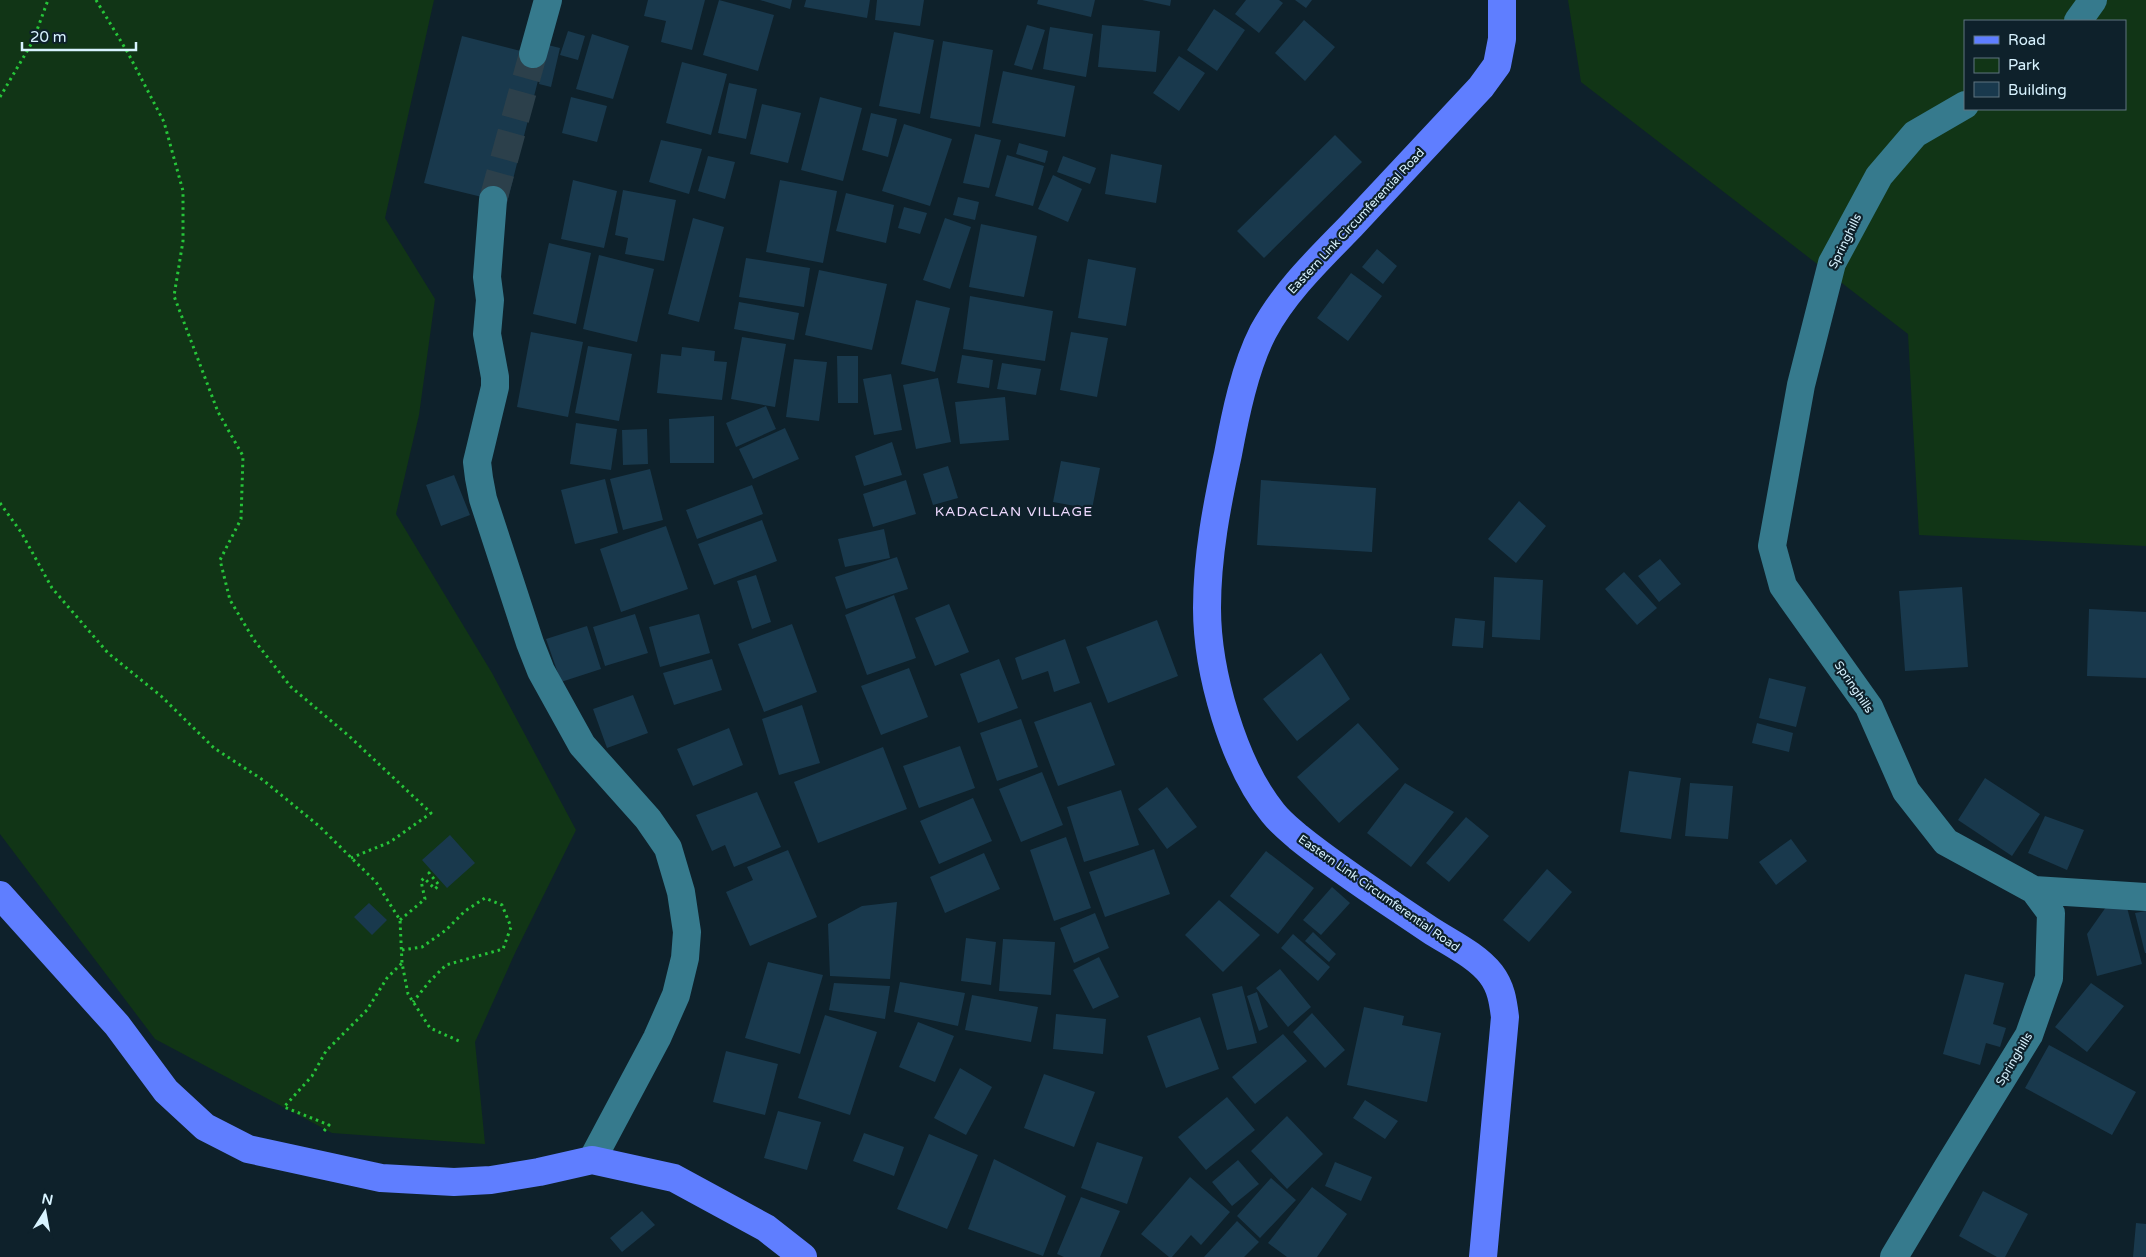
<svg xmlns="http://www.w3.org/2000/svg" width="2146" height="1257" font-family="'Varela Round',sans-serif">
<rect width="100%" height="100%" fill="#0e212b"/>
<path fill="#113516" fill-rule="evenodd" d="M0 0H434L385 218 435 299 419 415 396 514 492 673 576 830 515 953 475 1042 485 1144 332 1133 155 1039 0 834Z
M1568 0H2146V546L1919 535 1908 334 1581 82ZM1965 21H2125V109H1965Z"/>
<path fill="#19394d" d="M648 0H705L692 50 661 42 666 21 644 16Z
M719 0 774 15 758 71 703 55Z
M760 0H792L790 9Z
M806 0H870L867 18 804 7Z
M877 0H924L920 26 875 20Z
M1038 0H1095L1091 17 1037 4Z
M1142 0H1171L1170 6Z
M1246 0H1279L1283 3 1259 33 1235 14Z
M1295 0H1312L1306 8Z
M1214 9 1245 30 1217 71 1187 50Z
M1304 20 1335 47 1305 81 1275 53Z
M1027 25 1045 30 1032 70 1014 65Z
M1102 25 1160 31 1156 72 1098 67Z
M1050 27 1093 34 1086 77 1043 69Z
M568 31 585 36 578 60 560 55Z
M894 32 934 40 920 114 879 106Z
M592 34 629 46 613 99 576 89Z
M462 36 544 57 507 203 424 183Z
M943 41 993 50 980 127 930 118Z
M548 45 560 48 551 87 539 84Z
M1179 56 1205 73 1179 111 1153 93Z
M682 62 727 74 711 135 666 123Z
M1003 71 1075 86 1065 137 992 123Z
M729 83 757 89 746 139 718 133Z
M571 97 607 106 597 142 562 133Z
M820 97 862 108 843 181 801 170Z
M762 104 801 113 788 163 750 154Z
M871 113 897 119 888 157 862 150Z
M904 124 952 139 930 206 882 191Z
M975 134 1001 140 989 188 963 183Z
M1335 135 1362 162 1264 258 1237 231Z
M661 140 702 149 689 194 649 182Z
M1019 143 1048 151 1045 163 1016 154Z
M1111 154 1162 165 1156 203 1105 194Z
M1007 155 1044 166 1033 206 995 196Z
M708 156 735 162 725 199 698 191Z
M1063 156 1096 168 1090 184 1057 172Z
M1053 175 1082 189 1068 222 1038 209Z
M573 180 617 191 604 248 561 239Z
M780 180 837 191 823 263 766 252Z
M623 190 676 200 664 261 625 254 628 238 615 235Z
M846 193 894 205 886 243 836 231Z
M958 197 979 202 975 220 953 215Z
M904 207 927 213 920 234 898 228Z
M693 218 724 227 699 322 668 314Z
M945 218 971 227 950 289 923 280Z
M981 224 1037 236 1024 297 969 287Z
M549 243 591 253 576 324 533 314Z
M1377 249 1397 266 1383 284 1362 267Z
M599 255 654 269 637 342 583 329Z
M746 258 810 268 804 307 739 297Z
M1088 259 1136 268 1126 326 1078 318Z
M819 270 887 284 872 350 805 335Z
M1351 273 1382 296 1348 341 1317 318Z
M970 296 1053 311 1045 361 963 349Z
M916 300 950 308 935 372 901 364Z
M739 302 799 313 794 340 734 329Z
M531 332 583 342 568 417 517 407Z
M1071 332 1108 338 1097 397 1060 390Z
M742 337 786 344 775 407 731 399Z
M588 346 632 354 619 421 575 413Z
M682 347 715 351 714 361 727 362 722 400 657 393 661 354 681 356Z
M962 355 993 360 989 388 957 383Z
M837 356H858V403H838Z
M794 359 827 362 819 421 786 417Z
M1002 363 1041 369 1036 395 997 389Z
M891 374 902 430 874 435 863 379Z
M938 378 951 442 916 449 903 385Z
M1005 397 1009 440 960 444 955 402Z
M766 406 776 429 736 447 726 423Z
M714 416V463H670L669 419Z
M576 423 617 429 611 470 570 464Z
M785 428 799 459 753 479 739 449Z
M647 429 648 464 623 465 622 430Z
M892 442 902 475 864 486 855 456Z
M1061 461 1100 468 1092 509 1053 502Z
M948 466 958 498 933 505 923 474Z
M650 469 663 520 623 530 610 479Z
M454 475 470 515 441 526 426 485Z
M605 479 618 533 575 544 561 490Z
M906 480 916 514 873 527 863 494Z
M1261 480 1376 488 1372 552 1257 545Z
M752 485 763 514 697 539 686 510Z
M1519 501 1546 526 1516 563 1488 539Z
M762 520 777 561 714 585 698 544Z
M666 526 688 589 621 612 600 549Z
M884 529 890 558 845 567 838 539Z
M897 557 908 589 846 609 835 577Z
M1660 559 1681 584 1659 602 1638 576Z
M1624 572 1657 608 1637 625 1605 589Z
M756 575 771 622 752 629 737 581Z
M1494 577 1543 580 1540 640 1492 637Z
M1962 587 1968 667 1905 671 1899 591Z
M894 595 916 658 867 675 845 615Z
M949 604 969 652 935 666 915 618Z
M2089 609 2146 612V678L2087 676Z
M635 614 648 653 605 666 593 627Z
M699 614 710 653 660 667 649 627Z
M1455 618 1485 621 1483 648 1452 646Z
M1157 620 1178 676 1108 703 1086 647Z
M792 624 817 692 764 712 738 644Z
M587 626 601 669 561 682 546 639Z
M1065 639 1080 683 1054 692 1048 671 1022 680 1015 658Z
M1321 653 1350 699 1297 741 1263 699Z
M712 659 722 690 674 705 663 673Z
M999 659 1018 708 978 723 960 674Z
M909 668 928 717 881 735 861 686Z
M1769 678 1806 687 1796 727 1759 718Z
M633 695 648 733 607 748 593 709Z
M1091 702 1115 765 1058 786 1034 722Z
M802 705 820 763 779 775 762 719Z
M1021 719 1038 767 997 781 980 733Z
M1358 723 1399 769 1339 823 1297 777Z
M1757 723 1793 733 1789 752 1752 743Z
M729 728 743 765 693 786 677 749Z
M960 746 975 788 919 808 903 766Z
M883 747 907 809 818 843 794 782Z
M1629 771 1681 778 1671 839 1620 832Z
M1042 772 1063 825 1021 842 999 789Z
M1985 778 2040 814 2012 856 1958 820Z
M1405 783 1454 812 1411 867 1367 833Z
M1690 783 1733 786 1728 839 1685 836Z
M1167 787 1197 827 1167 849 1138 809Z
M1121 790 1139 845 1084 862 1067 807Z
M757 792 781 847 734 867 725 845 712 851 696 815Z
M973 798 992 841 939 864 920 821Z
M2045 816 2084 830 2067 870 2028 853Z
M1466 817 1489 836 1449 882 1426 863Z
M450 835 475 863 447 888 422 860Z
M1066 837 1091 908 1054 921 1030 850Z
M1791 839 1807 861 1776 885 1759 862Z
M1154 849 1170 894 1105 917 1089 872Z
M788 850 817 917 750 946 726 892 753 880 747 867Z
M1266 851 1314 888 1278 934 1230 896Z
M984 853 1000 889 945 913 930 877Z
M1547 869 1572 892 1529 942 1503 920Z
M1332 887 1350 903 1321 935 1303 920Z
M1219 900 1260 935 1223 972 1185 935Z
M2125 900 2142 964 2097 976 2087 934 2106 907Z
M897 902 890 979 830 976 828 924 862 906Z
M369 903 387 920 372 935 354 917Z
M2146 911V953H2145L2135 913Z
M1095 913 1109 948 1074 963 1060 928Z
M1313 932 1336 954 1329 962 1305 941Z
M1293 934 1330 967 1318 981 1281 948Z
M966 938 996 942 991 985 961 981Z
M1003 939 1055 942 1051 995 999 991Z
M1099 957 1119 997 1093 1009 1073 970Z
M768 962 823 975 800 1054 745 1038Z
M1280 969 1311 1007 1288 1027 1256 988Z
M1965 974 2004 983 1993 1024 2006 1028 2000 1047 1986 1043 1980 1065 1943 1054Z
M900 982 965 993 958 1026 894 1012Z
M834 983 890 986 885 1019 829 1010Z
M2091 983 2124 1006 2087 1052 2055 1027Z
M1242 986 1257 1043 1227 1050 1212 994Z
M1257 992 1268 1027 1259 1031 1247 996Z
M972 995 1038 1007 1031 1042 965 1030Z
M1364 1007 1404 1016 1402 1025 1441 1033 1427 1102 1347 1085Z
M1312 1013 1345 1050 1325 1068 1293 1032Z
M1056 1014 1106 1019 1103 1054 1053 1049Z
M825 1015 877 1032 850 1115 798 1098Z
M1200 1017 1219 1069 1166 1088 1147 1036Z
M918 1022 954 1036 935 1082 899 1067Z
M1283 1034 1307 1061 1255 1104 1232 1077Z
M2049 1045 2136 1092 2112 1135 2025 1088Z
M726 1051 778 1064 765 1115 713 1102Z
M960 1068 992 1087 966 1135 934 1118Z
M1044 1074 1095 1092 1074 1147 1024 1128Z
M1227 1097 1255 1130 1206 1170 1178 1137Z
M1365 1100 1398 1121 1385 1139 1353 1118Z
M778 1111 821 1122 807 1170 764 1158Z
M1287 1116 1323 1154 1287 1189 1251 1151Z
M864 1133 904 1147 894 1176 853 1161Z
M929 1134 978 1155 947 1229 897 1209Z
M1097 1142 1143 1157 1127 1204 1081 1188Z
M994 1159 1066 1196 1043 1256 968 1229Z
M1238 1160 1259 1184 1232 1206 1212 1182Z
M1335 1162 1372 1177 1361 1201 1325 1186Z
M1190 1177 1230 1212 1201 1245 1191 1235 1172 1257H1169L1141 1234Z
M1271 1178 1296 1200 1260 1238 1237 1216Z
M1312 1187 1347 1214 1317 1257H1287L1268 1243Z
M1983 1191 2028 1214 2005 1257H1997L1959 1236Z
M1081 1197 1120 1211 1100 1257H1064L1057 1254Z
M642 1211 655 1225 622 1252 610 1238Z
M1237 1221 1259 1242 1244 1257H1204Z
M2136 1223 2146 1224V1257H2133Z"/>
<g fill="none" stroke-linecap="round" stroke-linejoin="round">
<path stroke="#2c404b" stroke-width="28" stroke-dasharray="28 14" stroke-linecap="butt" d="M493 200 533 54"/>
<path stroke="#26c539" stroke-width="3" stroke-dasharray="2.5 4" stroke-linecap="butt" d="M96 0 128 53 164 122 183 191V241L174 296 218 412 243 456 241 519 220 560 230 600 254 640 291 687 349 736 431 813 390 842 351 858
M0 97 33 41 48 0
M0 503 21 532 52 588 108 653 161 696 214 748 263 780 319 826 376 882 400 920 402 963 408 994 430 1028 459 1041
M400 920 425 899 421 881 424 878 435 889 439 885 429 873 432 870
M402 950 422 947 446 930 465 911 485 898 502 905 511 927 503 949 446 965 429 982 413 1002
M324 1131 329 1125 284 1107 312 1076 326 1051 367 1010 387 978 402 963"/>
<path stroke="#367a8d" stroke-width="28" d="M2078 21 2093 0
M533 54 548 0
M493 200 487 277 490 300 487 334 495 377V387L477 462 479 478 483 499 530 643 541 671 582 745 648 819 668 848 681 892 687 932 685 958 676 995 657 1038 592 1160
M2034 890 2146 897
M1894 1257 1946 1170 2029 1035 2049 978 2051 913 2034 890 1946 842 1906 791 1869 707 1783 586 1772 546 1801 385 1832 263 1879 176 1915 134 1965 105"/>
<path stroke="#5f7eff" stroke-width="28" d="M0 895 117 1025 166 1091 205 1127 248 1149 381 1178 454 1182 491 1180 539 1172 592 1160 674 1178 766 1228 803 1257
M1483 1257 1505 1017C1503 1001 1501 987 1491 974 1476 955 1450 943 1430 930 1386 900 1340 871 1298 837 1290 830 1280 822 1273 813 1233 764 1207 671 1207 608 1207 556 1217 504 1228 454 1235 416 1245 367 1263 332 1285 291 1319 259 1351 226 1394 180 1438 133 1481 87L1497 65 1502 39V0"/>
</g>
<g text-anchor="middle" stroke-width="4.5" stroke-linejoin="round" paint-order="stroke">
<g font-size="12" fill="#d8f3ff" stroke="#0e212b">
<text transform="translate(1356 221) rotate(-47)" y="4">Eastern Link Circumferential Road</text>
<text transform="translate(1845 241) rotate(-64)" y="4">Springhills</text>
<text transform="translate(1854 687) rotate(56)" y="4">Springhills</text>
<text transform="translate(1379 893) rotate(35)" y="4">Eastern Link Circumferential Road</text>
<text transform="translate(2014 1059) rotate(-59)" y="4">Springhills</text>
</g>
<g font-size="14" letter-spacing="1" fill="#eedaff" stroke="#0e212b">
<text x="1014" y="516">KADACLAN VILLAGE</text>
</g>
</g>
<rect x="1964" y="20" width="162" height="90" fill="#0e212b" stroke="#5f7580"/>
<rect x="1974" y="36" width="25" height="8" fill="#5f7eff" stroke="#5f7580"/>
<text x="2008" y="45" font-size="15" fill="#d8f3ff">Road</text>
<rect x="1974" y="58" width="25" height="15" fill="#113516" stroke="#5f7580"/>
<text x="2008" y="70" font-size="15" fill="#d8f3ff">Park</text>
<rect x="1974" y="82" width="25" height="15" fill="#19394d" stroke="#5f7580"/>
<text x="2008" y="95" font-size="15" fill="#d8f3ff">Building</text>
<g transform="translate(45 1212) rotate(11)" stroke="#0e212b" stroke-width="4" paint-order="stroke">
<path d="M0-4L9 19L0 12L-9 19Z" fill="#d8f3ff"/>
<text y="-8" font-size="14" font-weight="bold" text-anchor="middle" fill="#d8f3ff">N</text>
</g>
<path d="M22 42v8h114v-8" fill="none" stroke="#d8f3ff" stroke-width="2.5"/>
<text x="30" y="42" font-size="15" fill="#d8f3ff" stroke="#0e212b" stroke-width="4" paint-order="stroke">20 m</text>
</svg>
